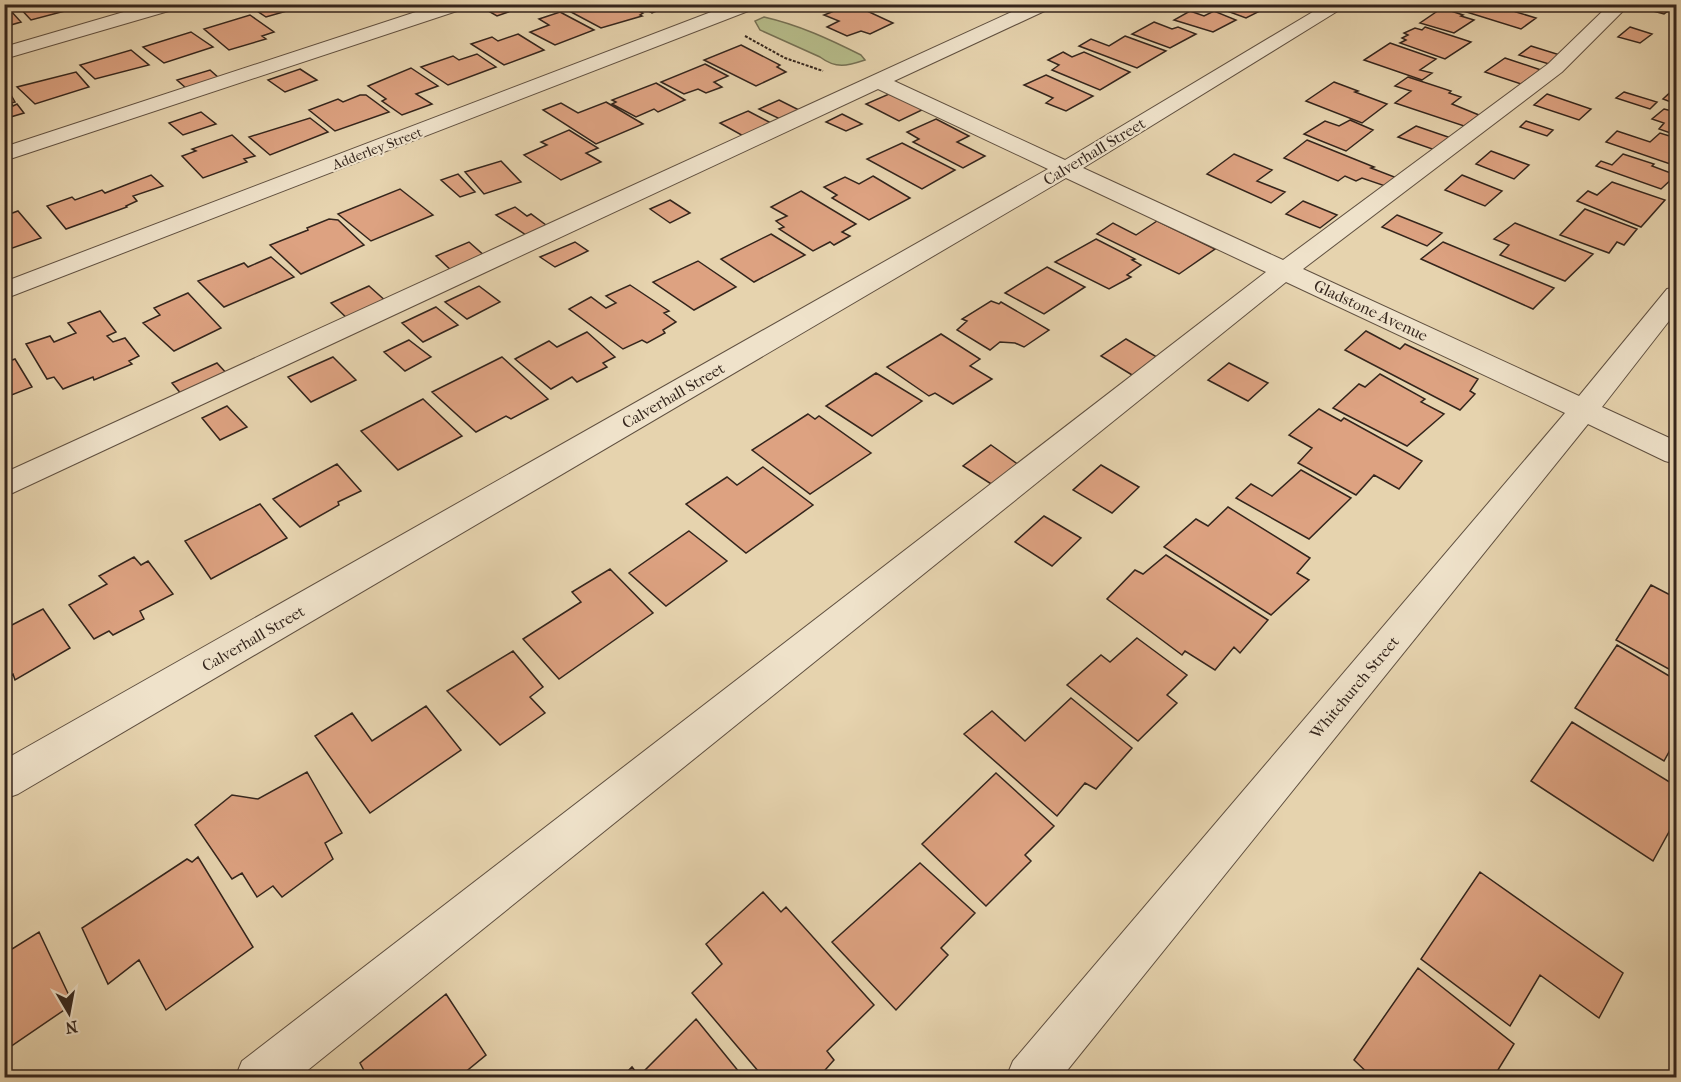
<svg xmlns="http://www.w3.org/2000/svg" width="1681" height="1082" font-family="'IM FELL French Canon',serif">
<rect width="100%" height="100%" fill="#e6d3ae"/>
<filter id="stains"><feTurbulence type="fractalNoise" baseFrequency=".00333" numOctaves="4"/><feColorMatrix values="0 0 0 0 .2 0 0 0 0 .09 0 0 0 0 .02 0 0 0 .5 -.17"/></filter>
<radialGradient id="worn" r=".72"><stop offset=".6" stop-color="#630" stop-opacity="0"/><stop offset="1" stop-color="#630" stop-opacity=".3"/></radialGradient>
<path fill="#b6bc8a" stroke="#757053" stroke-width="1.5" d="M764 17C799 25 829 39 861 55L865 60C847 66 836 69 820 57L760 30 755 21Z"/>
<path fill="#dda281" stroke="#34251c" stroke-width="1.5" d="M24 4H83L84 6 31 20 18 6Z
M288 4 291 6 286 8 290 10 266 17 248 5Z
M489 4H522L525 6 497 16 481 7Z
M556 4H624L643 13 640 15 642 16 601 28Z
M637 4H664L659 6 664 8 652 13Z
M852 4 893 23 870 34 861 31 847 36 827 27 839 21 824 15Z
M1208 4H1262L1256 8 1262 10 1246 18Z
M1505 4 1520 9 1516 12 1536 18 1521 29 1444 5Z
M1640 4H1670L1675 6 1664 14 1638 7Z
M1442 8 1463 15 1461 16 1474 20 1454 33 1420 23Z
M10 10 21 22 4 27V11Z
M1190 11 1204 16 1214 11 1236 20 1213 32 1174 20Z
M560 12 594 30 555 45 530 32 549 25 539 19Z
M250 15 274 32 262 36 266 39 229 50 204 29Z
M1154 22 1172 29 1178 27 1196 34 1170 48 1132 34Z
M1425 27 1471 42 1445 59 1400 43 1406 40 1402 38 1408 35 1404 33 1415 28 1422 30Z
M1630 27 1652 34 1640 43 1618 37Z
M191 32 213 47 164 63 143 47Z
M518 34 544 50 504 65 471 44 492 37 498 41Z
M1125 36 1166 51 1137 68 1079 46 1091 39 1109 46Z
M1390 43 1436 59 1420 70 1432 73 1422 80 1364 60Z
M741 45 780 65 777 67 786 72 756 86 704 60Z
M1531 46 1560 55 1549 64 1519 55Z
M131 50 149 65 95 79 80 65Z
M1063 52 1072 57 1084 52 1130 72 1100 90 1052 70 1059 65 1048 60Z
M477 54 496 67 448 85 421 67 453 56 459 60Z
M1505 58 1541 70 1521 84 1485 72Z
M705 64 728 76 714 82 722 87 706 93 698 89 684 94 661 82Z
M411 68 438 86 416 94 432 104 402 115 382 101 386 99 368 86Z
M300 69 317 80 285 92 268 80Z
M210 70 220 79 187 89 177 80Z
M76 72 89 87 35 104 17 87Z
M1046 75 1093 96 1066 111 1046 103 1053 98 1024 85Z
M1408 77 1451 91 1449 93 1461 97 1452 104 1479 115 1464 126 1395 103 1411 91 1395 86Z
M1334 82 1358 91 1355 92 1387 104 1362 123 1306 101Z
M656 83 685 100 658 112 654 109 636 117 612 104 616 102 612 100Z
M1676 87V104L1663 99Z
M1624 92 1657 102 1650 109 1616 98Z
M889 94 898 98 901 97 924 109 899 121 866 104Z
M1547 94 1591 109 1579 120 1534 105Z
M11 95 15 102 11 103 13 106 17 104 24 113 4 119V97Z
M360 95H366L389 112 335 131 309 110 338 99 343 102Z
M779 100 799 110 780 119 759 109Z
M606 102 643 124 596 144 543 110 561 103 578 113Z
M1664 109 1676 112V135L1659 129 1664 123 1652 119Z
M748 111 773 124 745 137 720 123Z
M201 112 216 124 183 135 169 123Z
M842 114 862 124 846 131 826 122Z
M310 118 328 132 270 155 249 137Z
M936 119 969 136 957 142 985 156 963 168 913 142 919 139 907 132Z
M1350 120 1373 130 1346 151 1304 134 1325 121 1339 126Z
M1526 121 1553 130 1547 136 1520 127Z
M1416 126 1451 138 1435 150 1398 137Z
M569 130 598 148 586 153 601 162 561 180 524 155 547 145 541 142Z
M1617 131 1650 142 1660 133 1676 138V166L1606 142Z
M232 135 255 156 244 159 247 162 203 178 182 156 196 151 192 149Z
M1307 140 1374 167 1371 168 1397 178 1388 187 1362 178 1356 181 1345 176 1338 181 1284 158Z
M902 143 955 170 922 189 867 159Z
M1491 151 1529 165 1514 179 1476 164Z
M1234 154 1272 170 1257 181 1285 192 1271 203 1207 174Z
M1623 154 1654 164 1652 166 1676 175 1661 189 1596 166 1601 161 1612 165Z
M501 161 521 182 484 194 465 172Z
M458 174 475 192 460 197 441 180Z
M151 175 163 186 133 196 137 201 126 206 127 207 66 229 47 206 72 197 75 200 102 190 105 193Z
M1462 175 1502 191 1485 206 1445 190Z
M873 176 910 198 869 220 832 198 837 195 824 187 845 177 859 184Z
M1612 182 1665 200 1641 227 1577 201 1588 191 1597 195Z
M400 189 433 215 371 241 338 214Z
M801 191 856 224 842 232 850 236 834 245 830 242 813 251 779 229 784 227 776 221 787 216 771 207Z
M670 200 690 213 670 223 650 209Z
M1303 201 1337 215 1320 228 1286 214Z
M515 207 527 216 531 214 550 228 529 237 496 215Z
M1585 209 1637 229 1624 245 1617 242 1609 253 1560 235Z
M18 211 41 238 4 251V216Z
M1397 215 1442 233 1427 246 1382 227Z
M329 219 338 220 364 245 301 274 270 245 308 230 307 228Z
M1157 221 1215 249 1179 274 1097 234 1113 223 1136 235Z
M1515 223 1593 254 1565 281 1500 255 1509 245 1494 239Z
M771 234 805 255 754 282 721 259Z
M1096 239 1135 259 1132 260 1141 265 1127 275 1131 277 1109 289 1055 262Z
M469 242 486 257 453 272 436 256Z
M575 242 588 251 555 267 540 257Z
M1443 242 1554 288 1533 309 1421 259Z
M271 257 294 277 224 307 198 281 244 263 248 267Z
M698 261 736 287 694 310 653 282Z
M1047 267 1085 287 1044 314 1005 293Z
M630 285 669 311 664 313 676 322 663 330 665 333 647 343 642 340 623 349 569 309 591 297 606 308 616 303 606 296Z
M369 286 388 303 349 320 331 303Z
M479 286 500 302 467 319 445 302Z
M188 293 221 328 174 351 143 323 160 315 154 308Z
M991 301 999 304 1001 302 1049 330 1024 347 1015 343 1000 342 990 350 957 330 967 321 962 319Z
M436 307 458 325 423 342 402 323Z
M100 311 116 332 107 336 113 342 125 338 139 356 129 361 132 364 94 380 93 377 63 389 54 377 47 379 26 344 50 336 54 342 76 333 68 323Z
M1366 331 1400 349 1405 344 1478 379 1470 391 1475 394 1460 410 1345 350Z
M587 332 615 357 603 363 607 367 577 382 572 377 551 389 515 359 549 341 557 347Z
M941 334 980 359 970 366 992 379 953 404 935 393 929 396 887 367Z
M1126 339 1162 360 1137 378 1101 356Z
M409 340 431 357 405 371 384 352Z
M333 357 356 380 311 402 288 377Z
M502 357 548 399 511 419 506 416 476 432 432 392Z
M15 359 32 387 4 398V363Z
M217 363 229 376 183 396 172 383Z
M1229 363 1268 383 1248 401 1208 380Z
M876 373 922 401 872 436 826 406Z
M1380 374 1425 399 1421 402 1444 414 1407 446 1333 408 1359 384 1365 387Z
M423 399 462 436 398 470 361 431Z
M227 406 247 427 220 440 202 418Z
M1319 409 1341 421 1344 418 1422 461 1399 489 1374 475 1356 495 1298 463 1312 448 1289 435Z
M808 414 815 419 819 416 871 453 810 494 752 450Z
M991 445 1023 468 996 487 963 466Z
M337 464 361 491 338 502 339 505 300 527 273 499Z
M1101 465 1139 487 1112 513 1073 490Z
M763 467 813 505 746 553 686 504 727 477 737 485Z
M1301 470 1351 498 1309 539 1236 498 1251 484 1272 496Z
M260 504 287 538 211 579 185 541Z
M1228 507 1310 558 1297 573 1309 580 1271 615 1164 547 1196 519 1208 526Z
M1044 516 1081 538 1052 566 1015 542Z
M689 531 727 561 666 606 629 573Z
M1166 555 1268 620 1240 653 1234 647 1215 670 1185 651 1182 655 1107 599 1135 570 1143 574Z
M134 557 141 565 148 561 173 594 140 611 144 619 113 635 109 631 94 639 69 605 107 584 99 576Z
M610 569 653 613 559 679 523 639 581 602 572 592Z
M1651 585 1676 598V673L1616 640Z
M43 609 70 648 15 680 13 674 4 679V629Z
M1137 638 1187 675 1167 695 1177 703 1138 741 1067 685 1101 655 1110 662Z
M1617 645 1676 680V739L1664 761 1575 708Z
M513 651 543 687 530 697 545 713 500 745 447 691Z
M1071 698 1132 748 1096 789 1085 783 1057 816 964 734 992 711 1025 741Z
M426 706 461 750 370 813 315 736 352 713 372 741Z
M1572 722 1676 786V819L1653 861 1531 781Z
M307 772 342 833 325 843 333 859 282 897 273 886 257 897 242 873 232 879 195 825 232 795 258 799Z
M996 773 1054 826 1025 855 1031 861 986 906 922 844Z
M198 857 253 947 166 1010 139 960 108 984 82 928 187 859 192 862Z
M920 863 975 913 941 948 948 955 896 1010 832 942Z
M1480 872 1623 973 1599 1018 1540 975 1510 1026 1421 959Z
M763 892 781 912 786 907 874 1005 827 1051 834 1060 818 1078H764L692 993 722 964 706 944Z
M39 932 73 1004 4 1051V954Z
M1418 968 1514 1044 1493 1078H1373L1354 1060Z
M446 994 486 1055 458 1078H368L360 1063Z
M696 1019 744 1078H621L632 1067 639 1076Z"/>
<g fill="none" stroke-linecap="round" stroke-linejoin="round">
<defs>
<path id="minor" d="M151 4H182L179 8 4 59V47Z
M440 4H469L466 8 4 161V147Z
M732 4H759L756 8 4 299V282Z
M1029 4H1054L1051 8 894 81 1065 160 1326 4H1349L1083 168 1283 260 1548 64 1610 4H1630L1562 72 1303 269 1579 396 1667 289 1676 287V312L1602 407 1676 441V464L1665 461 1588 424 1061 1078H1006L1013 1061 1565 413 1286 282 298 1078H235L242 1061 1266 272 1066 178 18 794 4 799V760L1048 169 878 89 4 497V473Z"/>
</defs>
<use href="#minor" stroke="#605040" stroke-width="2"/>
<path stroke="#34251c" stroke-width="2" stroke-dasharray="3 1.5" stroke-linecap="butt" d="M745 36 785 58 823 71"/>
<use href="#minor" fill="#efe2ca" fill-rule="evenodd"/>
</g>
<g text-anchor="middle" stroke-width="4.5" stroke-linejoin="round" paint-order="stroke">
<g font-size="14" fill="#34251c" stroke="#efe2ca">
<text transform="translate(377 148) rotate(-21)" y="5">Adderley Street</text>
</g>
<g font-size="16" fill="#34251c" stroke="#efe2ca">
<text transform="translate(1094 151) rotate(-31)" y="6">Calverhall Street</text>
<text transform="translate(1371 310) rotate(25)" y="6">Gladstone Avenue</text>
<text transform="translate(673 395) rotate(-30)" y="6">Calverhall Street</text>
<text transform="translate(253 638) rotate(-30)" y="6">Calverhall Street</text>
<text transform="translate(1354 687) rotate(-50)" y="6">Whitchurch Street</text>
</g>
</g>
<rect width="1681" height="1082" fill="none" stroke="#e6d3ae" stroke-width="24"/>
<rect x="6" y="6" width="1669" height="1070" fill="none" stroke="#34251c" stroke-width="3"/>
<rect x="12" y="12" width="1657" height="1058" fill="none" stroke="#34251c" stroke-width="1.5"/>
<g transform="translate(69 1013) rotate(170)" stroke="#efe2ca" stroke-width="4.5" paint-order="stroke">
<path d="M0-4.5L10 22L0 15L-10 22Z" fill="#34251c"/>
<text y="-9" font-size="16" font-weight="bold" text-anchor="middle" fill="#34251c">N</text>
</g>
<rect width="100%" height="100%" filter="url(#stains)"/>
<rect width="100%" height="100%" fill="url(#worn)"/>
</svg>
